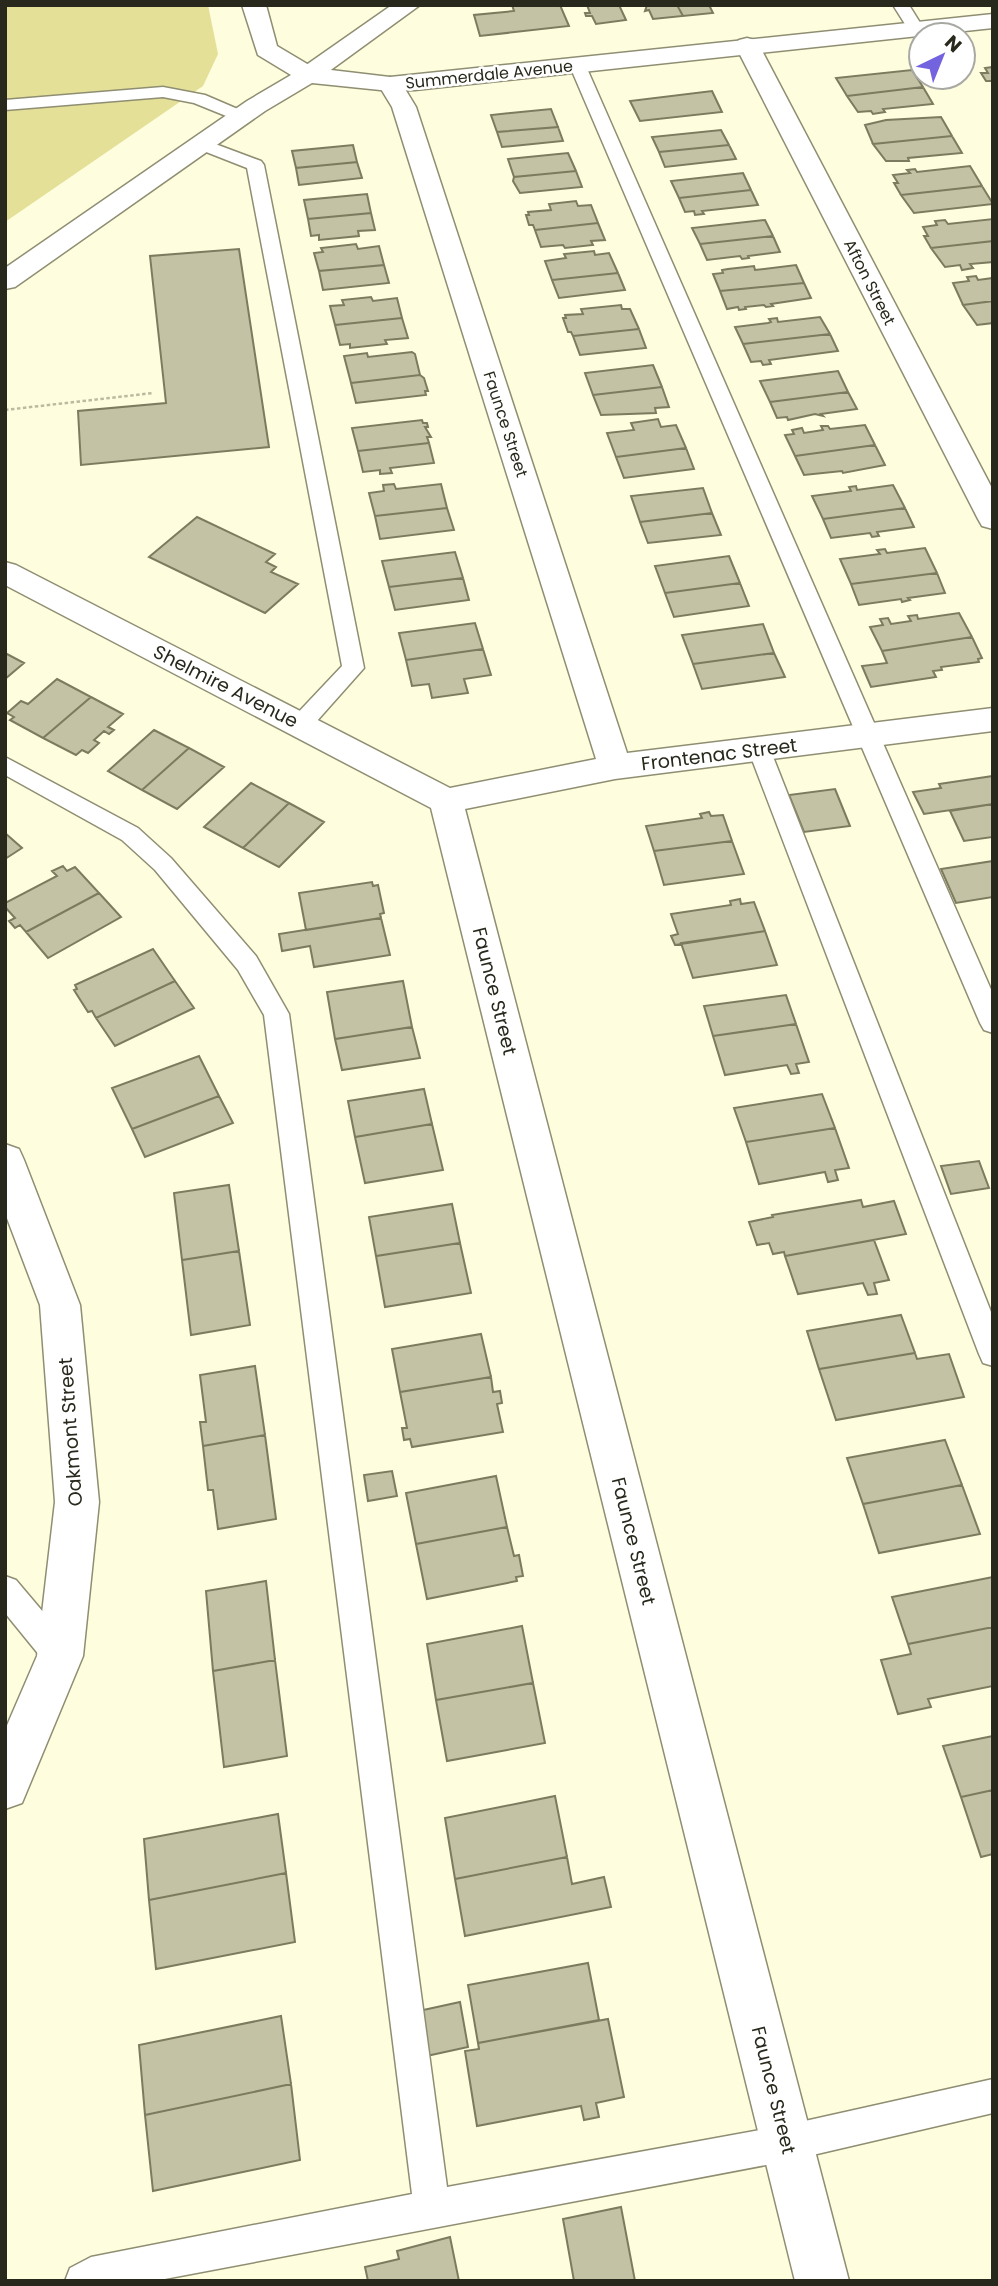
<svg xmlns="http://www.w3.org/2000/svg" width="998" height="2286" font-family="Poppins,sans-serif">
<rect width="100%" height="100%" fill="#fefdde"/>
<path fill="#e4e098" d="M5 5H208L218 54 203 86 5 222Z"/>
<path fill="#c3c2a4" stroke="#7c7b5f" stroke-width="2" d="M512 5H560L569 26 480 36 474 15 514 11Z
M587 5H619L626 20 596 24 592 16H586L585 13H590Z
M647 5H677L683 16 653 19 649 10 645 11Z
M677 5H709L713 13 683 16Z
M993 67V81H986L981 73H988L985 68Z
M912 70 923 87 847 96 836 78Z
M923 87 933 104 883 109 885 112 873 114 871 111 858 112 847 96Z
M712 91 722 112 640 121 630 101Z
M551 109 558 127 497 132 491 115Z
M941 117 952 136 873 144 865 125 886 120Z
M558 127 563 141 502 147 497 132Z
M721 130 729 145 659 152 652 137Z
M952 136 962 153 908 158 909 161H886L873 144Z
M353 145 357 162 296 168 292 151Z
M729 145 736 159 665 167 659 152Z
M568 153 576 171 514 177 508 159Z
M357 162 362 178 299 185 296 168Z
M970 166 982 186 901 195 894 183H898L893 175 910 173 907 170 915 169 917 172Z
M576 171 582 187 520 193 513 181 514 177Z
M743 173 751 190 679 198 671 181Z
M982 186 993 204 914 213 901 195Z
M751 190 758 205 702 211 704 214 695 215 694 211 685 212 679 198Z
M367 194 371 213 308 219 304 200Z
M576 201 578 206 591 205 598 223 535 230 533 225H529L526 215H529L528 212 551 210 549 204Z
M371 213 375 230 358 231 359 236 319 240V235L311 236 308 219Z
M993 219V241L931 248 924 236H928L923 227 937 225 935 221 945 220 948 224Z
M765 220 773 236 700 244 692 228Z
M598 223 605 240 591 241 593 245 565 248 563 245 541 247 535 230Z
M773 236 780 252 748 256 749 258 742 259 740 256 707 260 700 244Z
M993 241V262L970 264 973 268 962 270 960 265 945 267 931 248Z
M356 244 358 249 379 246 384 265 319 271 314 253 323 252 321 248Z
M239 249 269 447 81 465 78 411 166 403 150 256Z
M594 251 595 255 609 253 618 273 552 280 545 261 566 258 564 254Z
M384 265 389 283 323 290 319 271Z
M796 265 804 283 720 291 713 274 723 273 722 270 728 269 754 266 755 270Z
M618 273 625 290 559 298 552 280Z
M976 276 978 280 993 278V301L963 305 953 283 969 281 967 277Z
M804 283 811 298 771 304 773 306 766 307 764 305 745 307 746 309 739 310 738 307 727 309 720 291Z
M371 297 373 301 397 298 402 318 335 325 330 306 344 305 342 300Z
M993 301V323L977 325 963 305Z
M621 305 622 309H630L639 329 573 336 571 332H568L563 318H566L565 315 583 314 581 309Z
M820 317 830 334 743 344 735 327 768 323 771 322 769 319 777 318 778 322Z
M402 318 408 338 385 340 387 344 350 348V344L340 345 335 325Z
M639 329 646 348 580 355 573 336Z
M830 334 838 351 769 360 771 364 763 365 761 361 751 362 743 344Z
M412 352 415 354 420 375 351 383 344 356 367 353 368 357Z
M653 365 662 387 593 395 585 373Z
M838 371 848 392 770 402 760 381Z
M420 375 424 378 428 391H425L426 395 356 403 351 383Z
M662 387 669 407 655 408 656 413 601 415 593 395Z
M848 392 857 409 821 414 823 416 815 414 788 420 787 417 777 418 770 402Z
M658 419 661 427 676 425 686 448 616 457 607 433 634 430 631 423Z
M422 420 423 423H427L428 427H425L431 437H427L429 443 358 451 352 428Z
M865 425 875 445 795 456 785 435 794 434 792 430 802 428 804 433 823 430 821 426H828L830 429Z
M429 443 434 463 390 468 392 473 380 474V470L363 472 358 451Z
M875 445 885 465 843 473 842 471 804 475 795 456Z
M686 448 694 469 624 478 616 457Z
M394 484 396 489 441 484 447 508 375 516 369 493 384 491 383 485Z
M893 485 905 508 823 519 812 496 851 491 849 487 856 486 857 490Z
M703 488 712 513 640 522 631 496Z
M447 508 454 530 380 539 375 516Z
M905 508 914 527 877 532 879 536 872 537 870 533 831 538 823 519Z
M712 513 721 535 648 543 640 522Z
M197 517 275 554 266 562 276 567 271 572 298 584 265 613 149 557Z
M925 548 937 573 851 584 840 559 880 554 877 550 885 549 887 553Z
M455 552 463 578 389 587 382 561Z
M729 556 740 583 665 593 655 566Z
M937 573 945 593 908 598 910 600 902 602 901 599 859 605 851 584Z
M463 578 469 600 395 610 389 587Z
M740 583 749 606 674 617 665 593Z
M959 613 972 637 882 651 870 627 883 625 880 619 888 618 891 624 911 621 908 616 917 615 918 619Z
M475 623 483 649 406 660 399 633Z
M763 624 774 653 693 664 682 635Z
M972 637 982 658 978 659 979 662 941 667 942 670 933 671 936 677 871 687 862 666 887 663 882 651Z
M483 649 491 675 464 679 468 693 432 698 429 684 412 686 406 660Z
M5 653 24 663 5 679Z
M774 653 785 677 702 689 693 664Z
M57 679 91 697 43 738 10 720 14 717 7 713 21 701 28 704Z
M91 697 123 714 108 727 114 730 109 734 104 731 94 740 99 743 88 753 82 750 76 755 43 738Z
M154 730 189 748 142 790 108 771Z
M189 748 224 767 177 809 142 790Z
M993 776V804L924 814 913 792 941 788 939 784Z
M251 783 289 803 243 848 204 827Z
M835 789 850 826 804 832 789 795Z
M289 803 324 822 279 867 243 848Z
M993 804V837L964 841 950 811Z
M709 812 711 816 723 815 732 841 654 851 646 826 702 818 700 814Z
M5 833 22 848 5 859Z
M732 841 744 874 664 885 654 851Z
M993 861V897L956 903 941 869Z
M63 866 67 871 75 867 99 893 26 932 20 925 15 928 9 921 15 918 5 907V903L57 876 52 871Z
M372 882 373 886 378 885 384 913 380 914 381 918 306 930 299 893Z
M99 893 121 917 48 958 26 932Z
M740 899 741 904 754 902 765 931 675 945 671 936 678 934 671 914 731 905 730 901Z
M381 918 390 955 314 967 310 946 282 951 279 934Z
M765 931 777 965 693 978 681 943Z
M153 949 175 981 96 1018 92 1011 88 1012 74 990 77 989 75 985Z
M175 981 194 1008 115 1046 96 1018Z
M403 981 412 1027 335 1039 327 992Z
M786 995 796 1024 713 1036 704 1006Z
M796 1024 809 1062 796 1064 799 1073 791 1074 787 1065 725 1075 713 1036Z
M412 1027 420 1058 342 1070 335 1039Z
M199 1056 219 1096 132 1129 112 1088Z
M424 1089 432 1124 355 1137 348 1101Z
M822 1094 835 1128 746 1142 734 1108Z
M219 1096 233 1123 145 1157 132 1129Z
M432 1124 443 1170 365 1183 355 1137Z
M835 1128 849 1168 835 1170 838 1180 828 1182 825 1172 759 1184 746 1142Z
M979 1161 989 1188 951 1194 941 1166Z
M229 1185 239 1251 182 1260 174 1193Z
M861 1200 863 1207 894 1201 906 1234 785 1256 784 1252 773 1254 769 1243 757 1245 749 1222 773 1217 772 1215Z
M452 1204 460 1243 376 1256 369 1217Z
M874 1240 889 1280 874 1283 877 1294 868 1295 863 1283 798 1294 785 1256Z
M460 1243 471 1293 385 1307 376 1256Z
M239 1251 250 1325 191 1335 182 1260Z
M901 1315 915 1353 819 1369 807 1331Z
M481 1334 491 1377 400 1392 392 1349Z
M915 1353 917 1359 949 1354 964 1397 836 1420 819 1369Z
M255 1366 265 1435 203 1446 200 1422H206L200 1375Z
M491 1377 493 1392 500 1391 502 1403 497 1404 503 1432 412 1447 410 1439 404 1440 402 1428H407L400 1392Z
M265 1435 276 1519 218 1529 213 1490H208L203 1446Z
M945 1440 962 1485 863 1504 847 1458Z
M392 1471 397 1496 368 1501 364 1475Z
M496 1476 507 1527 416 1544 406 1493Z
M962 1485 980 1534 879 1553 863 1504Z
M507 1527 514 1556 519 1555 523 1576 516 1577 517 1581 427 1599 416 1544Z
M993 1577V1627L908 1644 892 1597Z
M266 1581 275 1660 213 1671 206 1591Z
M522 1626 533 1683 436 1700 427 1644Z
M993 1627V1686L928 1699 931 1707 898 1714 881 1660 911 1654 908 1644Z
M275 1660 287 1756 224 1767 213 1671Z
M533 1683 545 1743 447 1761 436 1700Z
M993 1736V1790L961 1797 943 1746Z
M993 1790V1854L981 1857 961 1797Z
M555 1796 567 1857 455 1879 445 1818Z
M278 1814 286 1873 149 1900 144 1839Z
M567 1857 572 1884 604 1877 611 1907 465 1936 455 1879Z
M286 1873 295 1942 156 1969 149 1900Z
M588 1963 599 2020 478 2043 468 1985Z
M460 2002 468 2047 422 2057 414 2012Z
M281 2016 291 2084 145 2115 139 2045Z
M608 2019 624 2097 596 2103 599 2117 584 2120 581 2106 477 2126 465 2051 479 2049 478 2043Z
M291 2084 300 2160 153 2191 145 2115Z
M621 2207 635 2281H574L563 2219Z
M450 2237 459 2281H368L365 2267 399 2259 397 2251Z"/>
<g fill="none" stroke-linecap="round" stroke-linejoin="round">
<defs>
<path id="service" d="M893 5H909L924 29 922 32H910Z
M577 59 585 64 993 994V1033L984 1030 980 1023 569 64Z
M163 87 205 95 247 113 249 117 241 122 194 103 163 97 5 110V100Z
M202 139 261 161 264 165 364 668 308 731 300 733 292 731 289 725 292 719 342 666 247 168 196 148 193 144Z
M759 741 767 743 770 749 993 1317V1366L983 1363 979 1354 748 749 751 743Z
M5 757 138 828 171 858 256 956 289 1014 447 2187 787 2125 993 2079V2113L787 2161 154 2281H65L70 2268 91 2257 412 2194 264 1015 238 970 155 870 122 840 5 775Z
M5 1576 16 1580 71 1645 75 1656 71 1667 60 1671 49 1667 5 1613Z"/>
<path id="minor" d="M392 5H420L317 80 308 82 299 80 296 75 299 70Z
M747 38 755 40 759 45 993 490V529L982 526 978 519 735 45 739 40Z
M390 77 399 79 416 107 627 753 993 708V731L615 779 465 809 849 2281H795L431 808 5 585V562L16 565 450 788 596 759 392 107 378 84 381 79Z
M5 1144 19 1149 24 1160 80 1305 99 1502 83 1656 22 1803 5 1809V1730L37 1656 55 1502 40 1305 5 1213Z"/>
<path id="tertiary" d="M242 5H266L277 46 314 68 390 77 993 14V28L415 90 390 91 312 83 265 111 15 287 5 289V268L247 101 291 75 258 55Z"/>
</defs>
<use href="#service" stroke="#8f8e72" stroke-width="3"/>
<use href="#minor" stroke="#8f8e72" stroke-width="3"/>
<use href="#tertiary" stroke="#8f8e72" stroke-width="3"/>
<path stroke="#bbbaa1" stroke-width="2.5" stroke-dasharray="3.5 2.5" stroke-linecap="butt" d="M5 410 153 393"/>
<use href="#service" fill="#fff" fill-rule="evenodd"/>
<use href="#minor" fill="#fff" fill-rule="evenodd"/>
<use href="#tertiary" fill="#fff" fill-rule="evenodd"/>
</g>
<g text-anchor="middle" stroke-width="5" stroke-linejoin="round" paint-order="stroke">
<g font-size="16" fill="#28281c" stroke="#fff">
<text transform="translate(489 74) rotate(-6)" y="6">Summerdale Avenue</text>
<text transform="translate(870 282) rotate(63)" y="6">Afton Street</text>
<text transform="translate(506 424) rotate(72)" y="6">Faunce Street</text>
</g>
<g font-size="19" fill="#28281c" stroke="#fff">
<text transform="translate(226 686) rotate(27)" y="7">Shelmire Avenue</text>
<text transform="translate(719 754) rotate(-7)" y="7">Frontenac Street</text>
<text transform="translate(495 991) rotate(76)" y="7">Faunce Street</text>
<text transform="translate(70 1432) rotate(-94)" y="7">Oakmont Street</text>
<text transform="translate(634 1541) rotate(76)" y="7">Faunce Street</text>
<text transform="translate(774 2090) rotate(76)" y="7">Faunce Street</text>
</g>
</g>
<rect width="998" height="2286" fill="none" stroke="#28281c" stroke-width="14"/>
<g transform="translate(942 56) rotate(43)"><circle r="33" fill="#ffffff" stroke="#a9a9a4" stroke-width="2"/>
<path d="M0-5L12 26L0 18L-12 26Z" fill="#7463de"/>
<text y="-10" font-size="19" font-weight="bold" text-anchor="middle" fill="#28281c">N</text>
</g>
</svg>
